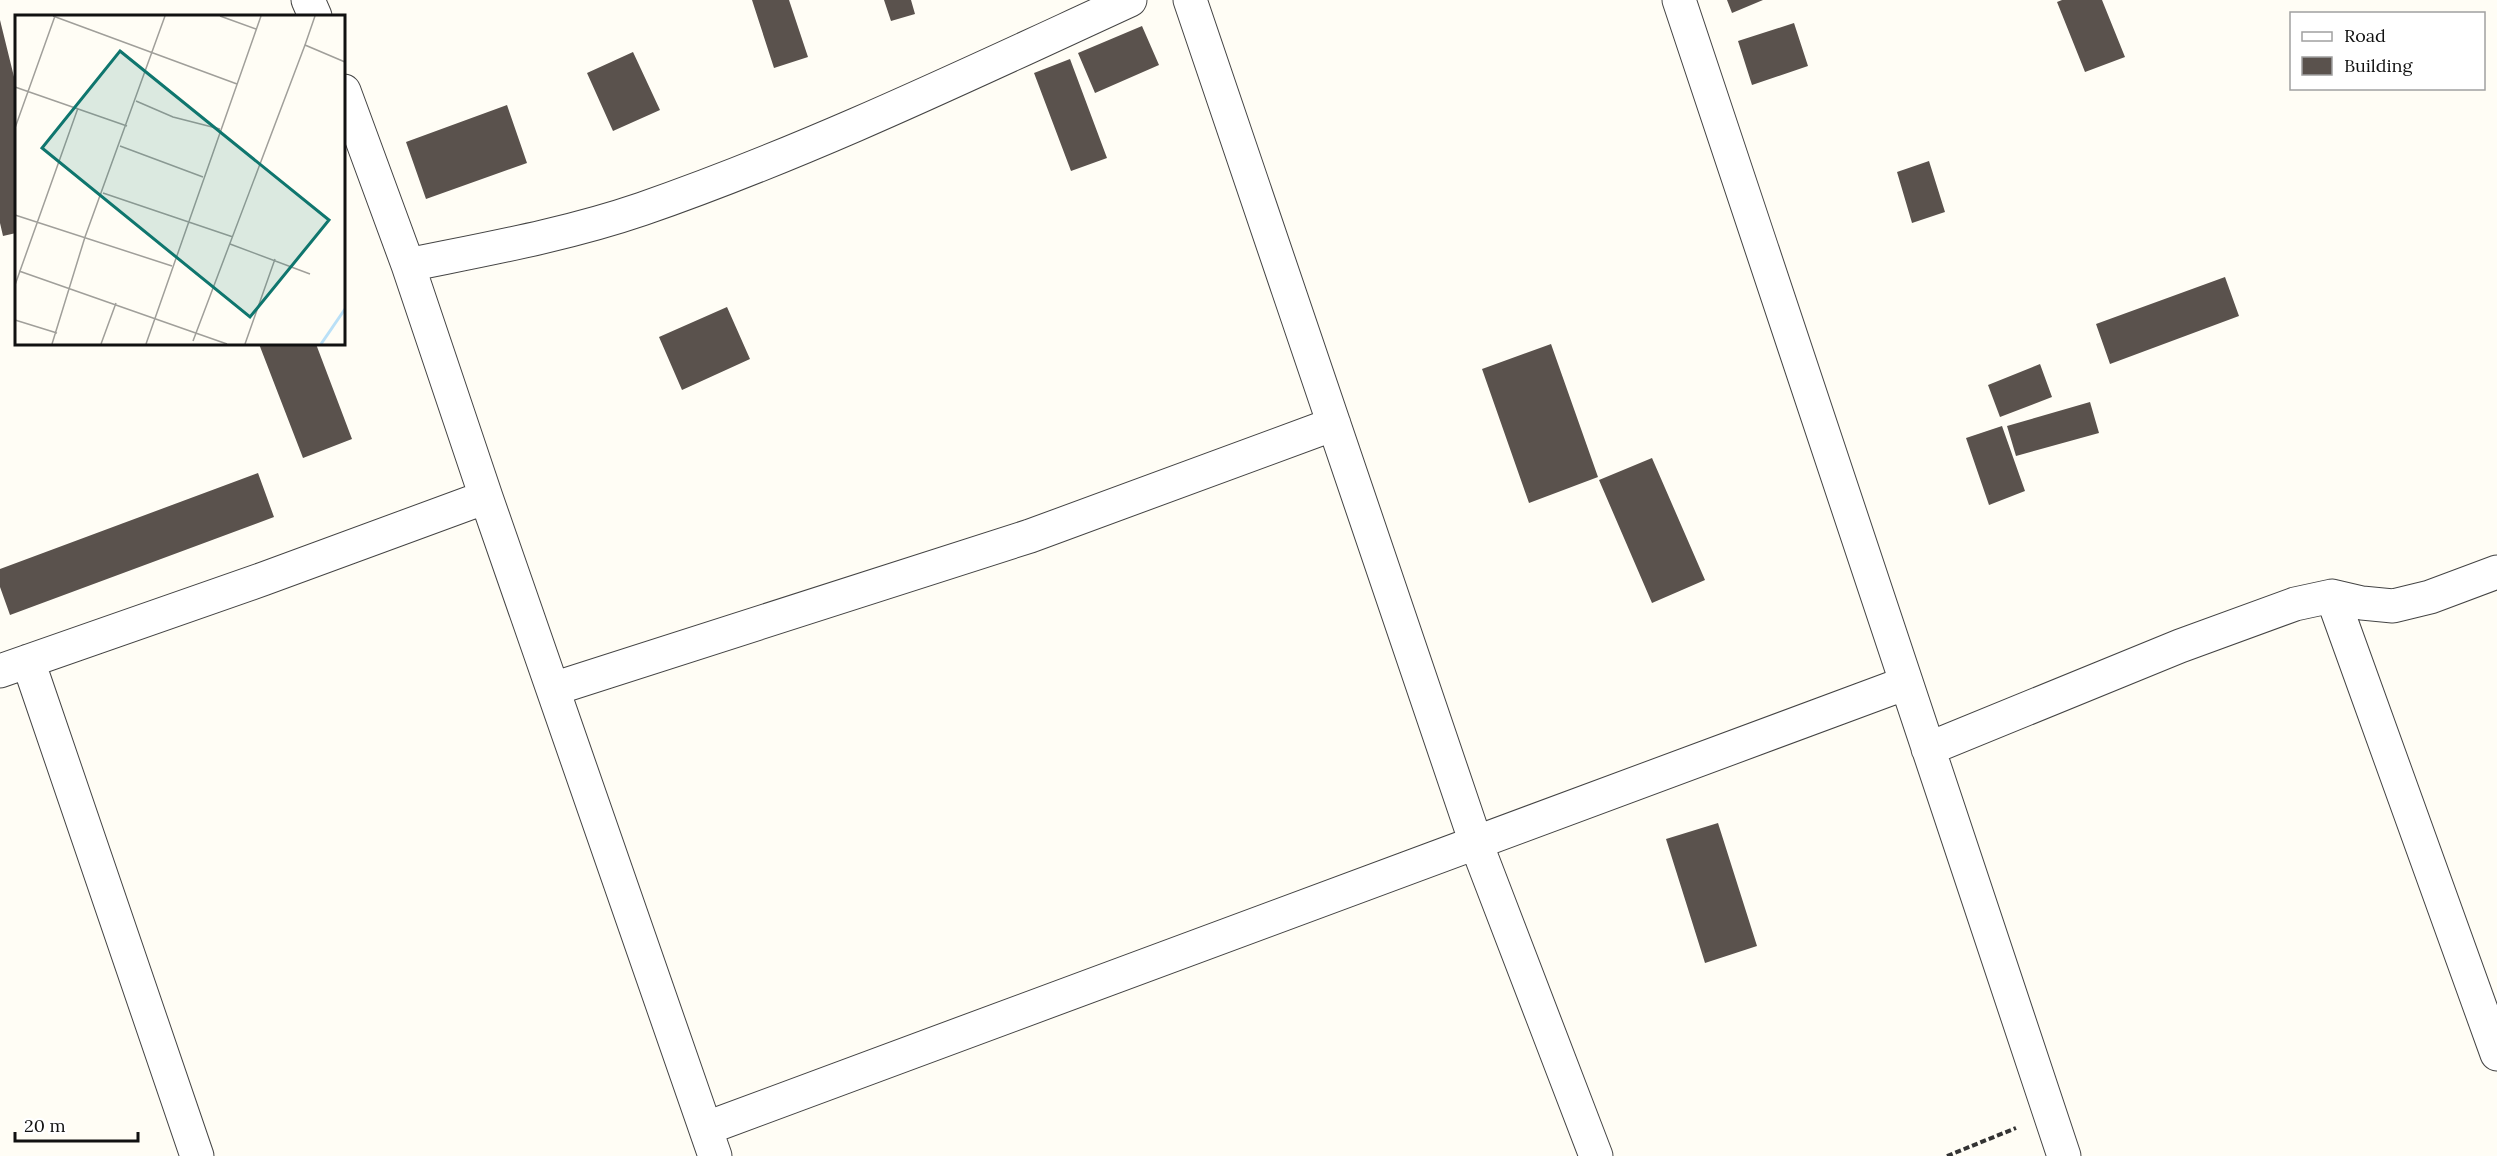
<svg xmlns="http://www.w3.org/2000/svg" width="2497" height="1156" font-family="Lora,serif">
<rect width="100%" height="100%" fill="#fffdf5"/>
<path fill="#5a524d" d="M752 0H789L808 57 774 68Z
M884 0H911L915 14 891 21Z
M1727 0H1763L1732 13Z
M2062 0H2102L2125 57 2085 72 2057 2Z
M0 20 16 85V233L3 236 0 223Z
M1794 23 1808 66 1752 85 1738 41Z
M1142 26 1159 65 1095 93 1078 53Z
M633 52 660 110 613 131 587 73Z
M1070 59 1107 158 1071 171 1034 73Z
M507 105 527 163 426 199 406 142Z
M1929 161 1945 212 1912 223 1897 172Z
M2225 277 2239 316 2110 364 2096 324Z
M727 307 750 359 682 390 659 337Z
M259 344H316L352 439 303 458Z
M1551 344 1598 477 1529 503 1482 369Z
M2040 364 2052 397 2000 417 1988 385Z
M2090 402 2099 433 2016 456 2007 426Z
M2002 426 2025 491 1989 505 1966 438Z
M1652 458 1705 580 1652 603 1599 480Z
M258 473 274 517 10 615 0 587V569Z
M1718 823 1757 946 1705 963 1666 839Z"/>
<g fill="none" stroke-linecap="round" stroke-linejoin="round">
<defs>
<path id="minor" d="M308 0 315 16
M1190 0 1476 843 1596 1156
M1679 0 2064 1156
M344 91 408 265 486 497 715 1156
M408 265C486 249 566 235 642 209 809 151 969 74 1130 0
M2332 596 2497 1054
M28 661 197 1156
M0 671 263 579 486 497
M553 689 1030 536 1334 424
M1928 749 2180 646 2295 604 2332 596 2362 603 2393 606 2430 597 2497 572
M707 1128 1906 683"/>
</defs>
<use href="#minor" stroke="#444" stroke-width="35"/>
<path stroke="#333" stroke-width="4" stroke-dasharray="6 3" stroke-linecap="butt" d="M1947 1156 2016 1128"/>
<use href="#minor" stroke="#fff" stroke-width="33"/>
</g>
<g transform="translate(15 15)">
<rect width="330" height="330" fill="#fffdf5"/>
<path fill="none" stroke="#b9e0f7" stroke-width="3" d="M306 329 330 294"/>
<path fill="none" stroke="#a09f9a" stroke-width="1.5" d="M38 1 222 69M205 1 241 14M300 1 290 30 330 47M0 72 112 111M121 86 158 102 205 114M0 113 40 1M105 131 188 162M88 178 218 222M0 200 157 251M215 229 295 259M4 256 212 329M0 270 63 93M0 305 42 318M178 326 290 30M37 329 70 222 150 1M86 329 101 288M131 329 246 1M230 329 260 244"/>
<path fill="#0f766e" fill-opacity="0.15" stroke="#0f766e" stroke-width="3" d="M105 36 314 205 235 302 27 133Z"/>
<rect width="330" height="330" fill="none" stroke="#111" stroke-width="3"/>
</g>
<rect x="2290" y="12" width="195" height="78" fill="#ffffff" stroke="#a0a0a0" stroke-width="1.5"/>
<rect x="2302" y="32" width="30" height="9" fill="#ffffff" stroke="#a0a0a0" stroke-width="1.5"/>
<text x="2344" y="42" font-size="18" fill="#111111">Road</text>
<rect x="2302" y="57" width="30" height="18" fill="#5a524d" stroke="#a0a0a0" stroke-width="1.5"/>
<text x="2344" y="72" font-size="18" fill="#111111">Building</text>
<path d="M15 1132v9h123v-9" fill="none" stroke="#111111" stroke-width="3"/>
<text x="24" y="1132" font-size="18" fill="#111111" stroke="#ffffff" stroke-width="4.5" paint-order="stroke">20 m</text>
</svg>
